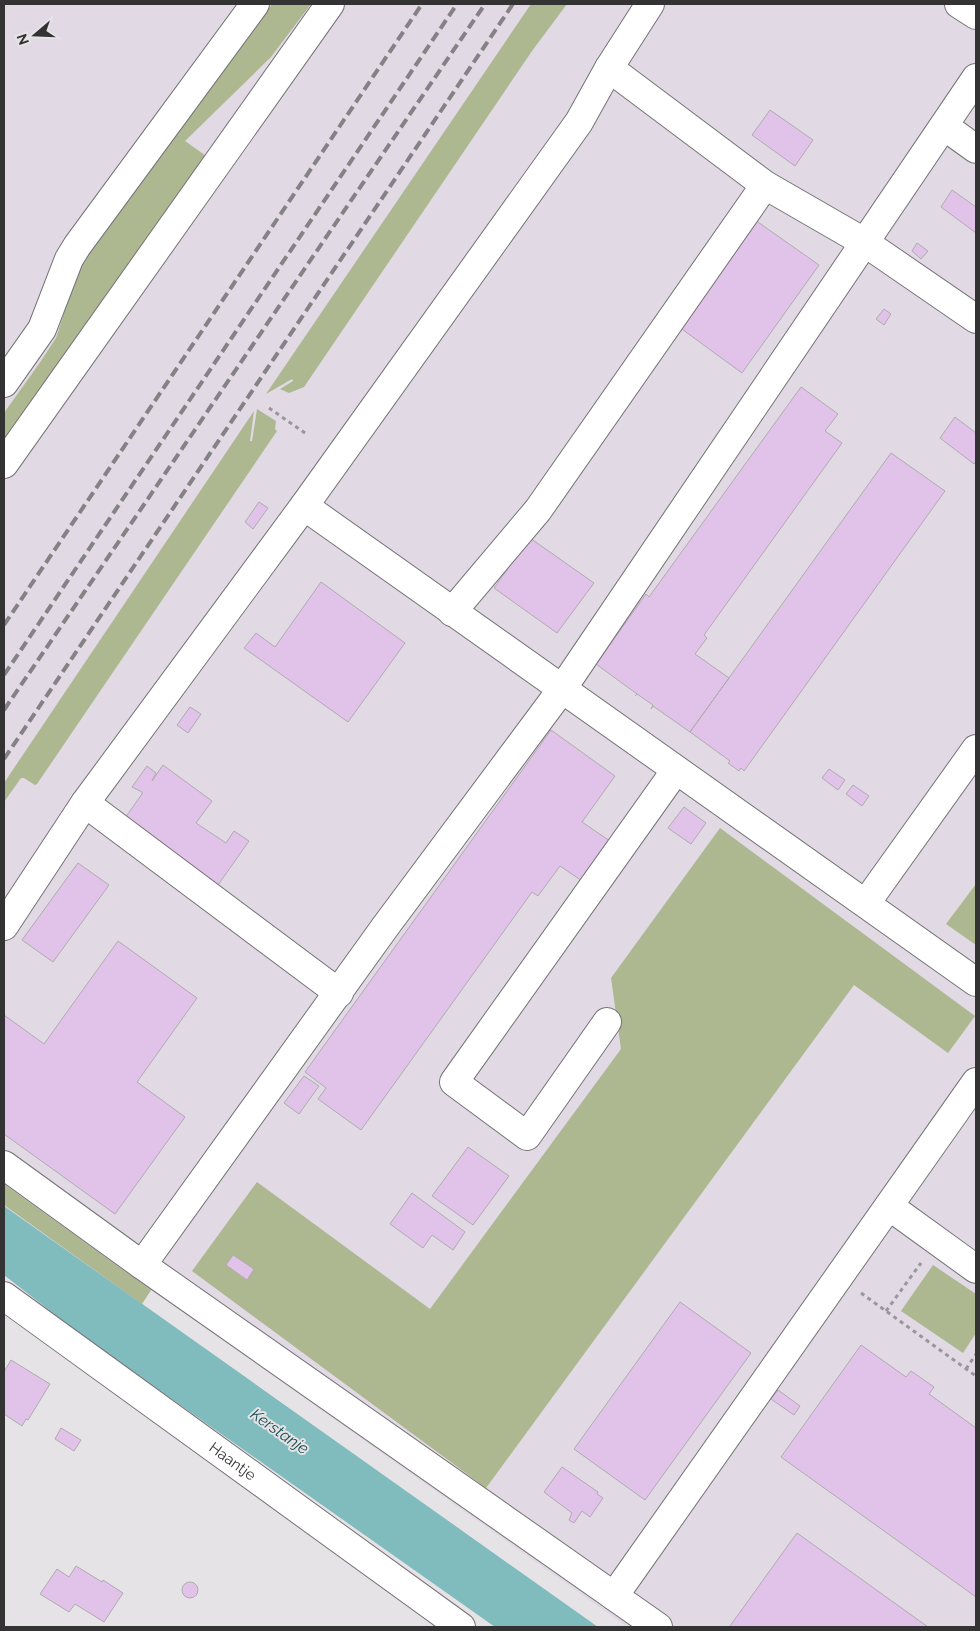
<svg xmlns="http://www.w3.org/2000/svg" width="980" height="1631" font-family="Raleway,sans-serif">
<rect width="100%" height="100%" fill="#e6e3e7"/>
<path fill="#e1d9e4" d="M4 4H976V1627H627L152 1290 142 1304 4 1205Z"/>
<path fill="#adb790" d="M272 4H311L271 57 185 141 209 158 4 447V413L41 361 56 338 77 273 86 257Z
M531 4H567L532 51 304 387 289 393 280 389 293 381 292 379 266 394Z
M257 409 276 421 275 429 277 431 37 784 35 785 24 778H21L4 802V783L254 411 250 441H252Z
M720 828 975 1016 948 1053 854 985 486 1488 192 1271 257 1182 430 1309 621 1049 611 978Z
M976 884V945L946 924Z
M4 1184 151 1290 142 1304 4 1205Z
M933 1265 976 1294V1333L963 1353 901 1311Z"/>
<path fill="#80bcbd" d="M4 1206 598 1627H495L81 1335 4 1275Z"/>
<path fill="#e1c2e8" stroke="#afabaf" d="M770 110 813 140 795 166 752 135Z
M952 190 976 207V233L941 207Z
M755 220 819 265 742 373 679 327Z
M917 243 928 251 921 259 912 251Z
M884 309 891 314 884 325 876 319Z
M801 387 838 414 825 431 842 443 704 635 707 638 695 654 729 678 690 732 653 706 651 709 653 705 637 694 635 696 637 694 596 664 646 594 649 597Z
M955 417 976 433V461L974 464 940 438Z
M891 453 945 491 744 771 741 768 739 771 728 763 730 761 690 732Z
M259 502 268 508 253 529 245 522Z
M530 538 594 583 557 633 494 588Z
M321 582 405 643 348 722 244 648 256 633 275 647Z
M190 707 201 714 188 733 177 725Z
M551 730 615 776 582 822 610 841 582 881 560 866 538 896 532 892 361 1130 318 1099 326 1088 305 1072Z
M163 765 212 801 196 823 226 843 234 831 249 841 218 885 125 818 142 794V792L132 787 147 766 156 773 152 781Z
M829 769 845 780 838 790 822 778Z
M853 785 869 796 862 806 846 794Z
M684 807 706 823 691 844 668 828Z
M78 863 109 885 53 962 22 940Z
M118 941 197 998 137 1082 185 1117 115 1214 4 1134V1015L44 1044Z
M304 1076 319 1086 299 1114 284 1103Z
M468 1147 509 1176 473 1225 432 1196Z
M412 1193 465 1232 453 1250 432 1235 423 1248 390 1224Z
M233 1255 254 1269 247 1280 226 1265Z
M680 1302 751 1353 645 1500 574 1449Z
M861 1345 906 1377 911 1371 934 1387 929 1394 976 1428V1597L781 1457Z
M11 1360 50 1384 28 1420 26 1419 22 1426 4 1414V1372Z
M778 1390 800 1406 794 1415 771 1399Z
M61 1428 81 1440 74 1451 55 1439Z
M562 1467 598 1492 597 1494 603 1498 590 1517 582 1511 574 1523 569 1520 572 1513 544 1492Z
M797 1533 928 1627H732L730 1626Z
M76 1566 102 1582 103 1580 123 1593 104 1622 75 1604 69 1612 40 1594 57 1569 69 1577Z
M182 1590a8 8 0 1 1 16 0a8 8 0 1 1-16 0Z"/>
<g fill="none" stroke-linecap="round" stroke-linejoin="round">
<defs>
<g id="minor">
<path d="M959 4 976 15"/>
<path d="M609 68 765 185 864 242 976 319"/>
<path d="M944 126 976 149"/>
<path d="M4 383 42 329 69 259 77 246 255 4"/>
<path d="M4 464 330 4"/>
<path d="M304 506 976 982"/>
<path d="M452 612 538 510 765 185"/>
<path d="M85 803 339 993"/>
<path d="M866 903 976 749"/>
<path d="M4 926 85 803 304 506 579 122 609 68 650 4"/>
<path d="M607 1022 527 1136 454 1082 676 770"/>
<path d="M4 1165 142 1265 658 1627"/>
<path d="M889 1206 976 1269"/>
<path d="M142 1265 385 927 562 689 976 78"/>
<path id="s1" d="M4 1296 461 1627"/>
<path d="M614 1596 976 1082"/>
</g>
</defs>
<use href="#minor" stroke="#767377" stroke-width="30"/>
<path stroke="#99979a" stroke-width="3" stroke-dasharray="4 4" stroke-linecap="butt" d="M269 408 305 433
M861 1293 976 1376
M886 1311 921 1263
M966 1369 976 1354"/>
<use href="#minor" stroke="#fff" stroke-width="28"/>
<path stroke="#848284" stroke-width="4" stroke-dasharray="10 5" stroke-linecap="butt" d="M4 625 422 4
M4 675 457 4
M4 710 485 4
M4 759 513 4"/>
</g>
<g text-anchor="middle" stroke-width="4" stroke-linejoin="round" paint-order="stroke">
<g font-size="15" fill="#343334" stroke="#e6e3e7">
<text dy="5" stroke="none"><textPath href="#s1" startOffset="282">Haantje</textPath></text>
</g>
<g font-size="16" font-style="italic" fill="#1a4f50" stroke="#e6e3e7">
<text transform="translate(280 1431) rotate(35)" y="6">Kerstanje</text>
</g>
</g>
<rect width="980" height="1631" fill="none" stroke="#343334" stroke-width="10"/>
<g transform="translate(35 35) rotate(251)" stroke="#e6e3e7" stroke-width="4" paint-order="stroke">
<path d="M0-4L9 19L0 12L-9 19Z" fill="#343334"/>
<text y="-8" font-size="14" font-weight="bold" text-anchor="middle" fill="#343334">N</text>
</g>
</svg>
